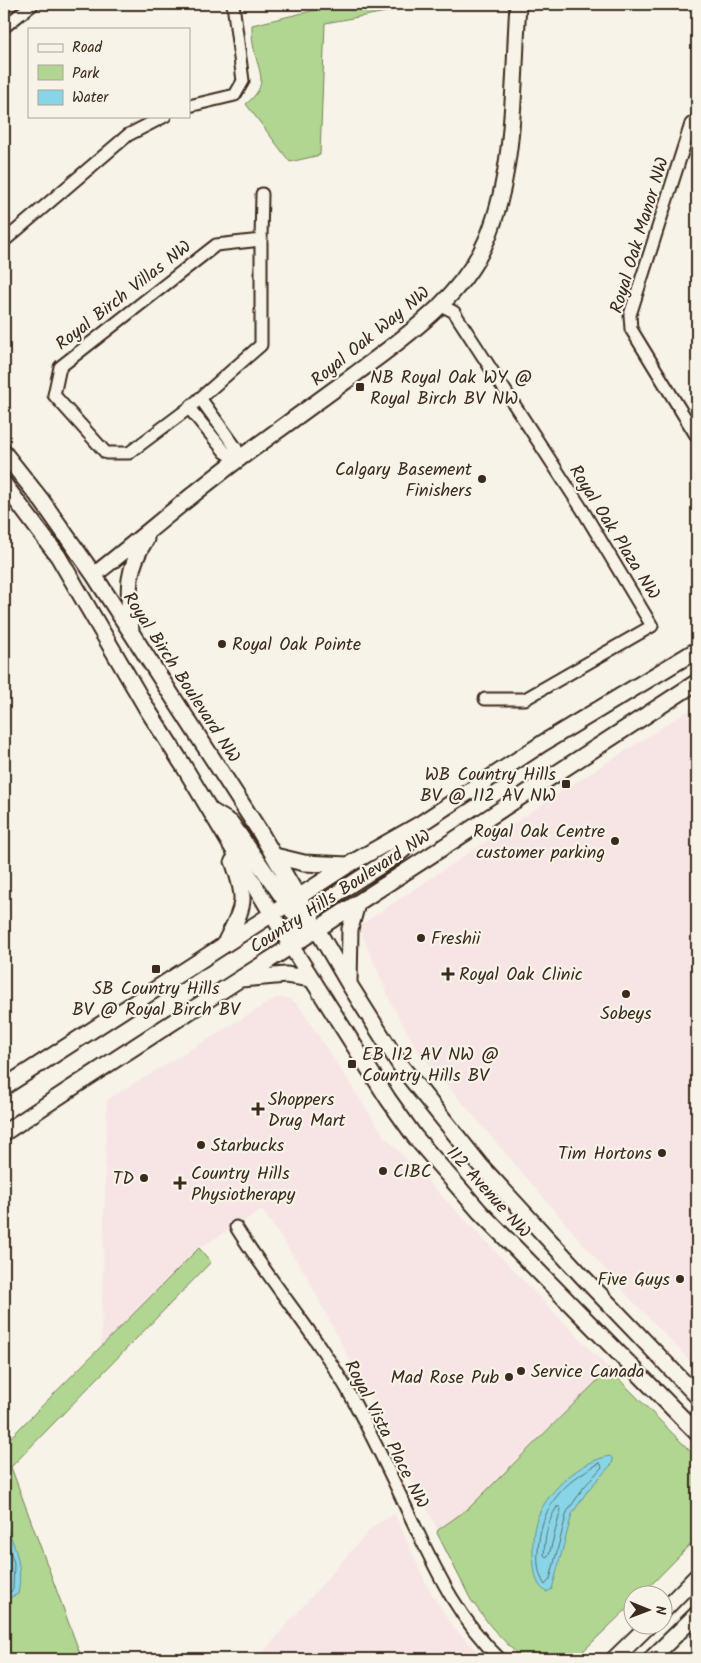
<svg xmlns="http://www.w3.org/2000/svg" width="701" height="1663" font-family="Kalam,sans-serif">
<rect width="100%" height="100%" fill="#f7f3e8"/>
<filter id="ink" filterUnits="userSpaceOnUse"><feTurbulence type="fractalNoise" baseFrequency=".02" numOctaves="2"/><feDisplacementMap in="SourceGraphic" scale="10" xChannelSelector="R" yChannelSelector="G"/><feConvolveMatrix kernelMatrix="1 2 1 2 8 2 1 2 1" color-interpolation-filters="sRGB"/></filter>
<g filter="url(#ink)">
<path fill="#f7e5e5" d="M697 705V1368L626 1294 418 1051 392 1005 360 930 362 924 567 788Z
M276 998H289L299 1006 384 1136 609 1369 469 1508 438 1530 305 1273 262 1210 199 1248 101 1346 107 1100Z
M395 1514 426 1584 453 1627 485 1659H257L373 1526Z"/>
<path fill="#b1d691" stroke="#768058" d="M319 4H431L325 23 320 155 290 162 246 104C270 84 259 74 254 49 252 41 252 33 252 25L320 9Z
M199 1248 211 1262 11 1467 82 1659H4V1444Z
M609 1369 697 1458V1538L641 1595 634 1596 633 1603 576 1658 525 1659 517 1654 492 1628 471 1600 437 1533 438 1530 469 1508Z"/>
<path fill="#88d5e7" stroke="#699197" d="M610 1456 613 1459 612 1464 588 1490 572 1514 552 1589 547 1592C537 1587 535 1576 534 1566 532 1551 532 1530 538 1516 549 1489 581 1461 610 1456Z
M4 1523C16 1545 23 1568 18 1594L4 1600Z"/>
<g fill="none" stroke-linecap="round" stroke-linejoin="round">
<path stroke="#5a6e6e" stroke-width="1" d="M600 1463 602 1467 584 1487 567 1512 550 1579 545 1585C538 1575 537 1562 538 1551 540 1508 562 1482 600 1463Z
M557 1507H560L561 1509 549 1555 546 1557 544 1555C545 1537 547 1522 557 1507Z
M4 1534 14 1563 13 1590 4 1595"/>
<defs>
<path id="street" d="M4 27 33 4
M189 106 235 95 243 81 233 4
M697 120 691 124 630 315 631 329 697 437
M261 240V345L189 408 129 453H106L54 395 60 367 216 245Z
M261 240 262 194
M4 241 128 135 165 116
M441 305 454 312 582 509 652 626 525 699H485
M200 398 236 448 238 460
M189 408 225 452 238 460
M236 1227C273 1286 320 1339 353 1400 373 1438 392 1477 410 1516 435 1568 457 1618 500 1659"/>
<path id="secondary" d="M4 453 42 501 94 575 260 832 349 984 400 1065 480 1165 583 1277 697 1396
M4 484 58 556 147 709 183 765 291 946 388 1099 415 1137 480 1212 697 1433
M94 575C143 537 190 495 240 458 278 430 316 403 354 375 405 337 463 298 488 237 516 167 513 79 518 4
M131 632C129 594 124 573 146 539
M213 812 231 823 302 925 310 927
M275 856 304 863 348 865
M224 945C244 905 248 903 233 861
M291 945C293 911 378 871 403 850 409 844 414 834 418 827
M241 979 286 975 312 979
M349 984 350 929 357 904
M4 1087 348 865 420 824 543 743 697 650
M4 1133C121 1054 241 979 359 902 472 829 584 755 697 682
M664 1610 697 1576
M614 1659 648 1626
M651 1659 697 1614"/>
</defs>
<use href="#street" stroke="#3b2a1e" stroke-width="15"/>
<use href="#secondary" stroke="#3b2a1e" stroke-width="19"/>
<use href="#street" stroke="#f7f3e8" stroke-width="11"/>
<use href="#secondary" stroke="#f7f3e8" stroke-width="15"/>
</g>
</g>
<g fill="#3b2a1e" stroke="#f7f3e8" stroke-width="2">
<rect x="355" y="382" width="10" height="10" rx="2.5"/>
<circle cx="482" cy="479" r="5"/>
<circle cx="222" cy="644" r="5"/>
<rect x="561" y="779" width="10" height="10" rx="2.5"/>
<circle cx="615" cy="841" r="5"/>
<circle cx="421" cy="938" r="5"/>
<rect x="151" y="964" width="10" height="10" rx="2.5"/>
<path d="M445.5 966.5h5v5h5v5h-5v5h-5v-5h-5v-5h5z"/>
<circle cx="626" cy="994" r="5"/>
<rect x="347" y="1059" width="10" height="10" rx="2.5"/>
<path d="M255.5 1101.5h5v5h5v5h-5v5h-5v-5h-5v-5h5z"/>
<circle cx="201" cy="1145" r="5"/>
<circle cx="662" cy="1153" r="5"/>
<circle cx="383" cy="1171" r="5"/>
<circle cx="144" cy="1178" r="5"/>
<path d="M177.5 1175.5h5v5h5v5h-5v5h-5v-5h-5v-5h5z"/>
<circle cx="680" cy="1279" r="5"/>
<circle cx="521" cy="1371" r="5"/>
<circle cx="509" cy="1377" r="5"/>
</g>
<g text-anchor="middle" stroke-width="4.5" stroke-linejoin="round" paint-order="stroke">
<g font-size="18" fill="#3b2a1e" stroke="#f7f3e8">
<text transform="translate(639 235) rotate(-73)" y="6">Royal Oak Manor NW</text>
<text transform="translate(123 295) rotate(-38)" y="6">Royal Birch Villas NW</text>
<text transform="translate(370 336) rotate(-39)" y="6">Royal Oak Way NW</text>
<text transform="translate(615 532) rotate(58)" y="6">Royal Oak Plaza NW</text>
<text transform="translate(182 677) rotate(57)" y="6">Royal Birch Boulevard NW</text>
<text transform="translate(340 891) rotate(-33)" y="6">Country Hills Boulevard NW</text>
<text transform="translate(489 1192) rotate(48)" y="6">112 Avenue NW</text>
<text transform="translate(387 1434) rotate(63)" y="6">Royal Vista Place NW</text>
</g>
<g font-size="18" fill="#3b2a1e" stroke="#f7f3e8" text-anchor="start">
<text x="370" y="383">NB Royal Oak WY @<tspan x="370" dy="21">Royal Birch BV NW</tspan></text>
<text x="472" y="475" text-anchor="end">Calgary Basement<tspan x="472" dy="21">Finishers</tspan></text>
<text x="232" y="650">Royal Oak Pointe</text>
<text x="556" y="780" text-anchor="end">WB Country Hills<tspan x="556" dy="21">BV @ 112 AV NW</tspan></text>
<text x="605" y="837" text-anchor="end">Royal Oak Centre<tspan x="605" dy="21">customer parking</tspan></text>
<text x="431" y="944">Freshii</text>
<text x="459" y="980">Royal Oak Clinic</text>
<text x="156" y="994" text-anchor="middle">SB Country Hills<tspan x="156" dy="21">BV @ Royal Birch BV</tspan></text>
<text x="626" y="1019" text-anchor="middle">Sobeys</text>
<text x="362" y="1060">EB 112 AV NW @<tspan x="362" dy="21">Country Hills BV</tspan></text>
<text x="268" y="1105">Shoppers<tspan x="268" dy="21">Drug Mart</tspan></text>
<text x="211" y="1151">Starbucks</text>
<text x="652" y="1159" text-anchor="end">Tim Hortons</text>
<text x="393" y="1177">CIBC</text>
<text x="191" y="1179">Country Hills<tspan x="191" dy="21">Physiotherapy</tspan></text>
<text x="134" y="1184" text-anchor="end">TD</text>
<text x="670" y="1285" text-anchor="end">Five Guys</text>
<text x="531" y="1377">Service Canada</text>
<text x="499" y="1383" text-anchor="end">Mad Rose Pub</text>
</g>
</g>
<rect width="701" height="1663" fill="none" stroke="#f7f3e8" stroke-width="20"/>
<rect x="10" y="10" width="681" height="1643" fill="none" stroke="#3b2a1e" stroke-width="2" filter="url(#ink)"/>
<rect x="28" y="28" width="162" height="90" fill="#f7f3e8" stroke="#aca397"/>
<rect x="38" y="44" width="25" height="8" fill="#f7f3e8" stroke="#aca397"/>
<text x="72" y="52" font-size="15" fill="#3b2a1e">Road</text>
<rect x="38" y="65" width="25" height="15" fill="#b1d691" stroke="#aca397"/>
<text x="72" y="78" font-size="15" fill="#3b2a1e">Park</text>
<rect x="38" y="90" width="25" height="15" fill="#88d5e7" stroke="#aca397"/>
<text x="72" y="102" font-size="15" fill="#3b2a1e">Water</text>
<g transform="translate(648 1610) rotate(91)"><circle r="24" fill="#f7f3e8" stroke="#aca397"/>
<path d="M0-4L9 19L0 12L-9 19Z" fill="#3b2a1e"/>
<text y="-8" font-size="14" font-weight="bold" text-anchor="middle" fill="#3b2a1e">N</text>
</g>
</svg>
